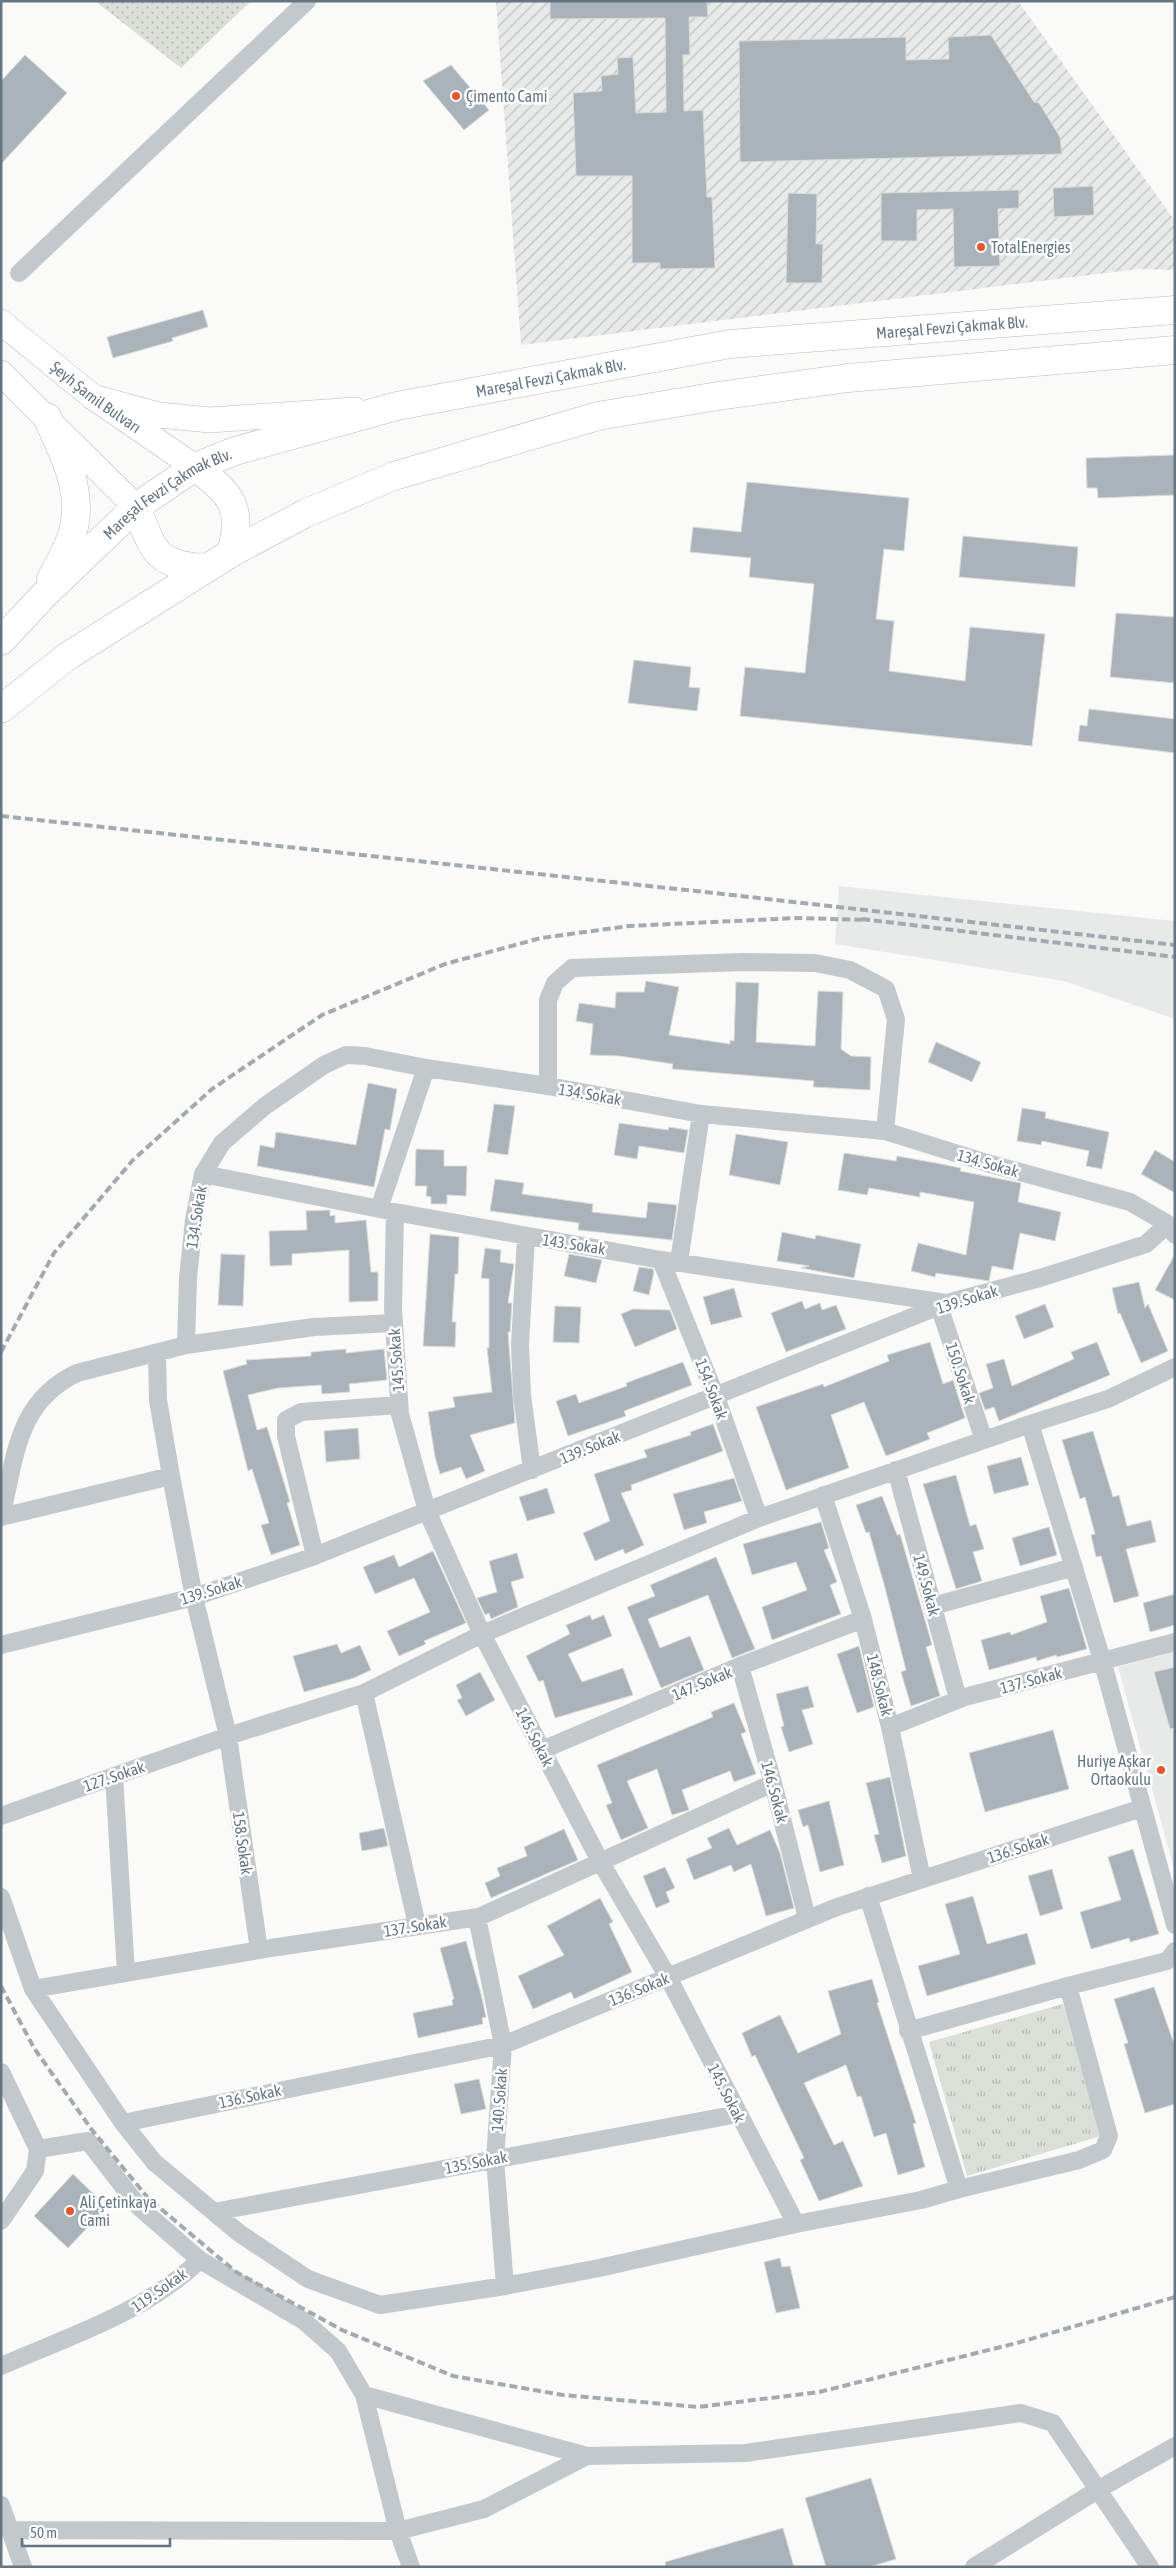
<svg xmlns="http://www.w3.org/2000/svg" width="1176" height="2568" font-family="'Asap Condensed',sans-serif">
<defs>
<pattern id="industrial-furrows" width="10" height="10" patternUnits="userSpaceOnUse" patternTransform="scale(1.25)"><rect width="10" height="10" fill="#e8e9e9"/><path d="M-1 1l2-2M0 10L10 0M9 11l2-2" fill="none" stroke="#c0c1c2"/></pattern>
<pattern id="grass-dots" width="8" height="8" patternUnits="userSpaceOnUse" patternTransform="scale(1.25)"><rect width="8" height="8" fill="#dadfd7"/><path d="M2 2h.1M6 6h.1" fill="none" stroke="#b4b9b4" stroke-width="1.8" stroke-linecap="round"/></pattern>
<pattern id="park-tufts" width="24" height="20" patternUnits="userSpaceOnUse" patternTransform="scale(1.25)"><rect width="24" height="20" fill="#dadfd7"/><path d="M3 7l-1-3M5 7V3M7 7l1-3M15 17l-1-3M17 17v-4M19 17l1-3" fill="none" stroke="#b4b9b4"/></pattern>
</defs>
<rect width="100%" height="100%" fill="#fafaf8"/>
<path fill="#e8e9e9" d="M839 886 1175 921V1019L1064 981 835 944Z
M1175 1651V1872L1118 1667Z"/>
<path fill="url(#industrial-furrows)" d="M496 1H1018L1175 221V270L1138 269 521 345Z"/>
<path fill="url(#grass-dots)" d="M95 1H251L181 68Z"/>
<path fill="url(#park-tufts)" d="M1063 2004 1101 2136 967 2176 929 2042Z"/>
<path fill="#aab3b9" stroke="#dcdcda" d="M550 1H707L708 17H689L690 55H683L684 111 703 110 707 197H712L715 268 660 269V263H632V176H576L573 93 602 91 601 76 618 74 617 58 633 57 636 113 666 112 665 18 550 19Z
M991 35 1034 102 1039 103 1060 137 1062 154 740 162 739 41 906 37V60L949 59 948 37Z
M25 55 67 93 1 164V81Z
M451 65 489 110 464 130 423 81Z
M1093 186 1094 215 1054 217 1053 188Z
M1019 190V208L998 209 1000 266 954 267 953 209 917 210V241H881V193Z
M788 193 817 194 816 244H823L822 283H786Z
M203 310 208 327 172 338 173 341 113 358 107 337Z
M1175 455V495L1098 498 1097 488H1087L1086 458Z
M747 482 909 498 904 551 884 549 876 619 894 621 889 671 965 681 970 627 1045 634 1032 746 740 716 745 667 805 673 814 584 749 577 751 558 690 552 693 527 741 532Z
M963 536 1078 547 1075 587 959 577Z
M1116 613 1175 617V683L1110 677Z
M634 660 691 667 689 687 700 688 697 711 628 703Z
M1089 709 1175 719V753L1078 741 1080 725 1087 726Z
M646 981 679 987 669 1035 730 1044V1040L734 1041 736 982 759 983 756 1042 815 1046 818 991 843 992 841 1049 851 1056 871 1057 870 1090 813 1087 814 1081 672 1069 673 1064 620 1056 590 1055 593 1024 576 1021 579 1003 615 1008 616 992H644Z
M936 1042 981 1062 972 1082 928 1062Z
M368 1083 397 1089 390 1130 385 1129 374 1187 257 1166 260 1145 274 1148 276 1132 356 1145Z
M494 1104 515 1106 508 1155 487 1152Z
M1022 1108 1046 1112 1045 1118 1109 1132 1102 1169 1086 1166 1089 1151 1042 1141 1041 1145 1017 1141Z
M619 1123 668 1130 669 1127 688 1130 684 1153 639 1146 637 1159 614 1155Z
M736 1134 788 1142 780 1185 729 1175Z
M416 1149 444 1150V1166H467L466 1196 447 1195V1204H431V1197L426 1196 427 1186H415Z
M1155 1150 1175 1162V1193L1141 1174Z
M844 1153 896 1161 897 1156 936 1163 961 1168 960 1171 1021 1183 1018 1202 1061 1212 1055 1241 1020 1233 1013 1270 992 1266 989 1281 936 1273 935 1277 911 1271 918 1243 966 1255 974 1202 920 1192V1197L869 1188 867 1195 838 1190Z
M495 1179 524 1183 522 1194 593 1204 592 1212 646 1218 648 1202 677 1205 672 1240 578 1230 579 1223 490 1211Z
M330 1210V1216L335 1215V1223L366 1220 371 1272H378V1301L349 1302V1250L292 1254V1265L270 1266 269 1231 307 1230 306 1211Z
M782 1232 815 1239 816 1235 861 1244 854 1278 801 1268 809 1266 777 1261Z
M430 1234 459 1237 458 1274H455L452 1322H456L455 1347 423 1346Z
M485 1248 501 1250 500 1262 514 1264 508 1303H512L510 1332H508L515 1423 470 1435 485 1471 466 1479 461 1467 440 1474 435 1457 428 1412 455 1407 453 1397 492 1392 487 1348H489V1279L481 1278Z
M221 1254 245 1255 243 1306 218 1305Z
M569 1254 602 1260 596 1283 564 1276Z
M1175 1254V1300L1155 1290Z
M639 1267 653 1269 654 1272 649 1295 633 1291Z
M1139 1282 1145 1308 1148 1304 1168 1351 1141 1363 1120 1313 1118 1314 1112 1288Z
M734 1288 742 1317 711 1325 703 1297Z
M802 1301 805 1309 820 1303 822 1310 836 1305 846 1329 786 1352 771 1313Z
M1045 1304 1054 1327 1024 1339 1015 1316Z
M555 1306 581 1307 579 1343 553 1342Z
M633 1309 670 1310 677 1329 635 1347 621 1314Z
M930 1342 943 1384 953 1380 965 1418 927 1433 930 1439 886 1456 864 1402 831 1415 849 1468 786 1490 756 1407 823 1384 824 1387 889 1361 887 1355Z
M1097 1342 1110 1375 999 1421 994 1407 985 1410 979 1393 993 1388 986 1364 1004 1359 1012 1386 1074 1359 1071 1352Z
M346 1349V1353L384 1349 387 1380 349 1384 350 1392 322 1394 321 1385 278 1388 248 1395 257 1430 267 1427 290 1502 287 1503 300 1545 271 1555 261 1525 269 1523 252 1469 248 1471 223 1371 247 1364 246 1360 311 1356V1352Z
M683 1362 692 1385 624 1411 626 1416 568 1436 556 1401 576 1394 579 1403 627 1386 626 1383Z
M713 1424 723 1451 631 1485 632 1490 621 1493 644 1545 625 1554 623 1549 595 1561 583 1533 610 1521 594 1474 647 1457 644 1450 691 1435 690 1432Z
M358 1428 360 1459 326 1462 324 1431Z
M1093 1431 1113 1497 1119 1495 1127 1526 1151 1520 1156 1542 1126 1549 1139 1596 1114 1603 1101 1556 1096 1557 1091 1535 1095 1534 1085 1497 1080 1499 1062 1440Z
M1021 1457 1029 1485 994 1494 987 1466Z
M956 1475 970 1526 976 1524 984 1549 973 1552 982 1581 956 1589 923 1484Z
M734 1478 742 1501 704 1512 707 1523 684 1530 673 1494Z
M547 1488 555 1513 527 1521 519 1497Z
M882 1496 897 1535 900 1534 925 1620 932 1645 926 1647 940 1696 911 1706 901 1672 906 1670 884 1584 869 1532 866 1533 856 1505Z
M821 1522 829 1548 824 1550 837 1582 830 1585 841 1614 772 1640 762 1607 807 1590 796 1562 752 1575 743 1544Z
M1049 1527 1057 1555 1020 1566 1012 1538Z
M433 1551 466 1623 424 1641 426 1644 399 1656 387 1631 430 1612 414 1578 375 1594 363 1567 394 1555 399 1567Z
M517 1553 524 1578 511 1582 518 1607 491 1619 489 1613 485 1615 477 1598 497 1592 489 1561Z
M716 1557 755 1649 732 1658 708 1595 648 1619 660 1648 690 1636 704 1670 661 1688 627 1607 655 1596 650 1585Z
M1069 1588 1087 1649 1057 1657 1056 1655 1037 1661 1036 1657 989 1670 981 1640 1010 1632 1011 1635 1047 1622 1040 1596Z
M1175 1594V1625L1150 1632 1143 1603Z
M590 1615 592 1620 604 1615 612 1636 568 1654 582 1682 623 1668 633 1695 555 1718 543 1680 539 1682 526 1656 570 1634 566 1625Z
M337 1644 341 1653 360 1645 371 1670 354 1678 304 1692 293 1656Z
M859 1646 874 1707 857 1713 837 1654Z
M1175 1667V1728L1170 1729 1154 1672Z
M480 1672 495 1700 466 1716 457 1700 462 1698 456 1685Z
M808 1686 814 1707 802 1710 813 1744 789 1752 781 1727 784 1726 776 1694Z
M734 1703 746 1732 741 1734 756 1774 734 1782 730 1771 682 1790 689 1810 672 1815 657 1769 627 1781 648 1828 621 1840 606 1805 612 1803 597 1765 713 1717 711 1712Z
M1053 1730 1069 1789 985 1812 969 1753Z
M890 1777 906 1856 882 1863 874 1835 879 1834 866 1783Z
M829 1801 844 1865 820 1872 808 1825 803 1827 798 1810Z
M384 1828 388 1846 362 1851 359 1833Z
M729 1828 737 1845 770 1830 780 1853 794 1908 766 1916 751 1864 734 1872 731 1865 694 1880 686 1859 712 1848 707 1838Z
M564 1829 578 1860 491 1898 485 1883 500 1876 497 1868 527 1856 524 1847Z
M1133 1849 1159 1934 1130 1942 1129 1938 1091 1949 1080 1912 1121 1900 1108 1857Z
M665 1867 675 1888 666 1892 670 1902 656 1908 643 1876Z
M1052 1869 1063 1909 1040 1916 1028 1876Z
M973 1896 987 1944 1027 1933 1036 1964 927 1996 918 1966 960 1954 945 1904Z
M600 1898 613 1922 609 1924 632 1972 574 1999 571 1992 533 2009 518 1976 564 1955 547 1926Z
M466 1941 481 1994 486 2017 482 2018 483 2024 418 2038 413 2013 453 2005 452 2000 454 1999 440 1948Z
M872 1979 879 2002 877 2003 916 2123 913 2124 925 2167 898 2175 886 2133 874 2137 861 2096 857 2097 846 2065 804 2083 834 2145 843 2141 863 2186 819 2201 800 2160 804 2158 755 2055 752 2057 742 2033 780 2015 798 2053 841 2034 828 1991Z
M1154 1987 1175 2046V2104L1145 2113 1124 2044 1128 2043 1114 1999Z
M479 2079 486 2109 461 2114 454 2084Z
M73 2174 107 2207 68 2248 34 2216Z
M780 2258 782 2267 790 2266 800 2308 776 2313 764 2262Z
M871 2478 896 2559 869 2567H826L805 2498Z
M783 2528 794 2567H666L665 2562Z"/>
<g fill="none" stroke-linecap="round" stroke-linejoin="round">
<defs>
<g id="secondary">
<path id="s1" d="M1 322 93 397 195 467"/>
<path d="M1 373 136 507"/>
<path d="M93 397 159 415 210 420 355 410"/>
</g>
<g id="primary">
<path d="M47 417C65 457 87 496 70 541 65 554 57 567 51 579"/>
<path d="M195 467C231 493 244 508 231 553"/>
<path d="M136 507C154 551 155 566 207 568"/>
<path id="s2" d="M1 641 43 596 136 507 195 467 235 451 397 406 730 344 1175 310"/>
<path d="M1 709 68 656 231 553 306 513 394 476 598 416 718 396 848 378 1175 350"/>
</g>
</defs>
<use href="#secondary" stroke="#b3babf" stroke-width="26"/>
<use href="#primary" stroke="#b5babe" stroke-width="29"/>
<path stroke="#c3c8cc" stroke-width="18" d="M19 273 307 1
M548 1086V1000L555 983 572 968 743 962 815 963 850 970 886 989 896 1019 885 1131
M203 1174 395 1212 661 1260 946 1303
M379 1209 426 1068
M395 1212 393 1308 400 1414 427 1511 482 1634 542 1750 600 1861 668 1977 796 2224
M526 1236 520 1345 522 1395 532 1470
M661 1260 716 1397 759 1518
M679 1262 701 1114
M939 1306 984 1440
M186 1345 188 1278 194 1220 203 1174 222 1143 265 1106 324 1065 346 1055 365 1056 426 1068 548 1086 701 1114 885 1131 987 1163 1130 1202 1168 1224 1175 1235
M1030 1424 1102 1660 1175 1925
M896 1470 958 1699
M171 1476 194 1597 228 1736 259 1950
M823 1495 863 1619 890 1727 922 1879
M1 1516C16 1457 16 1402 77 1373L186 1345 314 1327 394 1323
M1 1517 171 1476 158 1400 157 1353
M315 1556 286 1436V1420L301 1412 399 1405
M933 1606 1074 1567
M1 1645 194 1597 312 1557 947 1303 1040 1278 1146 1244 1168 1224
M740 1666 773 1783 807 1918
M364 1693 417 1925
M890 1727 965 1697 1175 1642
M542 1750 740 1666 863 1619
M114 1776 126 1973
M1 1816 228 1736 364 1693 482 1634 759 1518 1030 1424 1108 1399 1175 1367
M1 1897 33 1989 123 2123 154 2162 239 2233 308 2279 380 2305 505 2286 599 2268 796 2224 921 2200 959 2189 868 1896
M477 1917 503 2045 495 2159 505 2286
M33 1989 271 1948 479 1917 773 1783
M908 2031 1068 1986 1167 1961 1175 1951
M1 2072 38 2149 35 2171 1 2221
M123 2123 503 2045 837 1907 1142 1808
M959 2189 1079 2160 1103 2150 1109 2136 1068 1986
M214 2212 738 2114
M200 2260 304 2321 338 2351 364 2395 398 2531 411 2567
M1 2366C70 2336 144 2313 200 2260L139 2207 88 2141 38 2149
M364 2395 587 2456
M1 2505 23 2567
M10 2530 398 2531 484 2509 587 2456 745 2453 1021 2413 1053 2423 1150 2567
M974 2567 1099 2489 1175 2446"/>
<use href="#secondary" stroke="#fff" stroke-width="25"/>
<use href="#primary" stroke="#fff" stroke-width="28"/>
<path stroke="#a2aab0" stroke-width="4" stroke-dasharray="8 4" stroke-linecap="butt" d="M1 816 714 893 1175 945
M862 919 1175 957
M1 1352 54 1253 133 1160 212 1089 322 1015 445 964 541 938 629 926 798 918 868 920
M1 1986 34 2048 92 2130 148 2198 236 2272 342 2330 453 2376 563 2395 698 2407 819 2392 1017 2343 1175 2297"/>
</g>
<g fill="#e4572e" stroke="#fff" stroke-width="2">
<circle cx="456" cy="96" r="5"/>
<circle cx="981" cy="247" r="5"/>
<circle cx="1161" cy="1770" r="5"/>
<circle cx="70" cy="2211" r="5"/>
</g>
<g text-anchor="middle" stroke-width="5" stroke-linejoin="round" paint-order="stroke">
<g font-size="16" fill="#657683" stroke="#fff" text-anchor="start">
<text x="466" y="102">Çimento Cami</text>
<text x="991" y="253">TotalEnergies</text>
<text x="1151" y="1767" text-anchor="end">Huriye Aşkar<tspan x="1151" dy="18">Ortaokulu</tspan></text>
<text x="80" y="2208">Ali Çetinkaya<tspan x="80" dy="18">Cami</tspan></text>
</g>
<g font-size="16" fill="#657683" stroke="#fff">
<text dy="6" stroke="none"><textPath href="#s2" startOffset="1034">Mareşal Fevzi Çakmak Blv.</textPath></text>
<text dy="6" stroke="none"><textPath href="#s2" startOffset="629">Mareşal Fevzi Çakmak Blv.</textPath></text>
<text dy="6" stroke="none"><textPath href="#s1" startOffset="121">Şeyh Şamil Bulvarı</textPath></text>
<text dy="6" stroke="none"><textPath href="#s2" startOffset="224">Mareşal Fevzi Çakmak Blv.</textPath></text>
<text transform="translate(590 1094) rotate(10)" y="6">134. Sokak</text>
<text transform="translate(988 1163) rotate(16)" y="6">134. Sokak</text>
<text transform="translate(196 1217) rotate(-81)" y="6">134. Sokak</text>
<text transform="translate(574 1244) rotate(9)" y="6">143. Sokak</text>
<text transform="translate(967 1299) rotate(-17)" y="6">139. Sokak</text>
<text transform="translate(396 1360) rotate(-94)" y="6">145. Sokak</text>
<text transform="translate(961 1373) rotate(72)" y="6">150. Sokak</text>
<text transform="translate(712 1389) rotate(69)" y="6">154. Sokak</text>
<text transform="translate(590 1447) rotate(-22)" y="6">139. Sokak</text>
<text transform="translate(927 1585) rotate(75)" y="6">149. Sokak</text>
<text transform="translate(211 1590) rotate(-17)" y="6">139. Sokak</text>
<text transform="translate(1031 1680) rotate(-15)" y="6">137. Sokak</text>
<text transform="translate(702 1683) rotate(-23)" y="6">147. Sokak</text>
<text transform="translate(880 1685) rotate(76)" y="6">148. Sokak</text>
<text transform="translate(535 1737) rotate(63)" y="6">145. Sokak</text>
<text transform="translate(114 1776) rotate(-19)" y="6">127. Sokak</text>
<text transform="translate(775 1792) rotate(75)" y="6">146. Sokak</text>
<text transform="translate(243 1843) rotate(82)" y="6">158. Sokak</text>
<text transform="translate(1018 1848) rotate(-18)" y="6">136. Sokak</text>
<text transform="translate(415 1926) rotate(-9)" y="6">137. Sokak</text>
<text transform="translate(639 1989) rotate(-22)" y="6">136. Sokak</text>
<text transform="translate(727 2093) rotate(63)" y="6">145. Sokak</text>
<text transform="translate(250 2096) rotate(-12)" y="6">136. Sokak</text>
<text transform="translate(499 2100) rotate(-86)" y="6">140. Sokak</text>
<text transform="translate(476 2162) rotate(-11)" y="6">135. Sokak</text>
<text transform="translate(159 2290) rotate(-35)" y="6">119. Sokak</text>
</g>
</g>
<rect width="1176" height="2568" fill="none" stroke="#657683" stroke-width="5"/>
<path d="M22 2538v8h148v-8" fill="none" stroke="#657683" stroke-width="2.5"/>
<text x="30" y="2538" font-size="15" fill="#657683" stroke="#ffffff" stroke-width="4" paint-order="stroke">50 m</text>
</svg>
